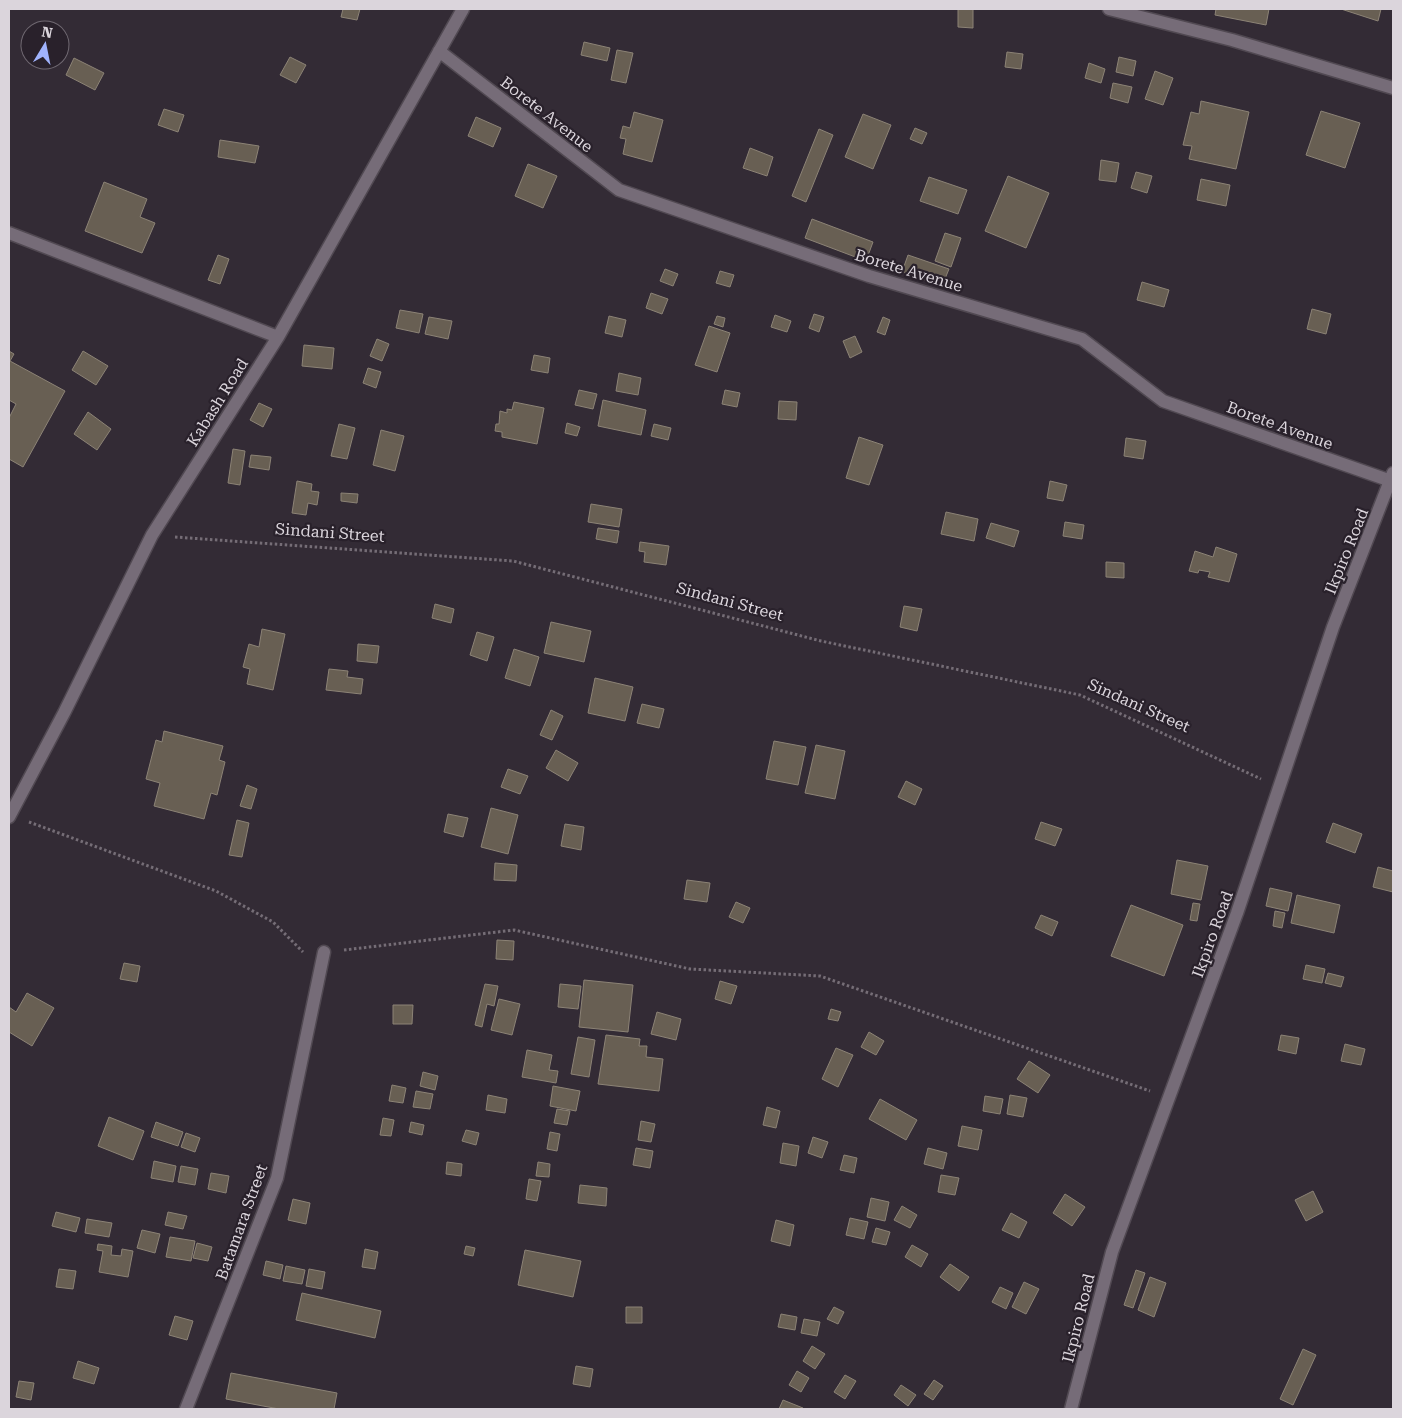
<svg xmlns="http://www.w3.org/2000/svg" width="1402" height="1418" font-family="'Roboto Serif',serif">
<rect width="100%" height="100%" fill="#332b35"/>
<path fill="#685f53" stroke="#8c8376" d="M343 9H360L357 20 341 17Z
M958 9H973V28L958 27Z
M1216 9H1269L1266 25 1215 15Z
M1341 9H1381L1378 21Z
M584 42 610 48 607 61 581 55Z
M617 50 633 53 626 83 611 80Z
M1007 52 1023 54 1021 69 1005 67Z
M290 57 306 65 296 83 280 75Z
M1119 57 1136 61 1133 76 1116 72Z
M74 58 104 73 95 90 66 75Z
M1089 63 1105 69 1101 83 1085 78Z
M1155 71 1173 78 1163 105 1145 99Z
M1113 83 1132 87 1128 103 1110 98Z
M1201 101 1249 112 1236 169 1189 159 1192 146 1183 145 1191 112 1199 114Z
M164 109 184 115 178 132 158 125Z
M1321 111 1360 123 1345 168 1306 155Z
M634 112 663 120 652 162 623 154 626 139 620 138 623 126 630 128Z
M863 114 891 125 873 169 845 157Z
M476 117 501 128 493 147 468 136Z
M915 128 927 133 922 144 910 139Z
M819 129 833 135 806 202 792 196Z
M220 140 259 146 255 163 218 157Z
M750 148 773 157 767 176 743 168Z
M1101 160 1119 163 1116 182 1099 180Z
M528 164 557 176 543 208 515 196Z
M1136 172 1152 176 1147 193 1131 188Z
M1008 176 1049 193 1026 248 985 231Z
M929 177 967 190 958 214 920 201Z
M1201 179 1230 185 1226 206 1197 200Z
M104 182 147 199 140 217 155 223 142 253 85 231Z
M812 219 873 242 866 261 805 238Z
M945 233 961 238 951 267 935 261Z
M218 255 229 259 220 284 208 280Z
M908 255 949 269 942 286 902 272Z
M665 269 678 274 673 286 660 281Z
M720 271 734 275 730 287 716 283Z
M1142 282 1169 290 1164 307 1137 300Z
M651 293 668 299 662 314 646 308Z
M1312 309 1331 314 1326 334 1307 329Z
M400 310 423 314 419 333 396 328Z
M814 314 824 317 819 332 809 328Z
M775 315 791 321 787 332 771 327Z
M609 316 626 320 622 337 605 333Z
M717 316 725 318 723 327 714 324Z
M429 317 452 321 448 339 425 334Z
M883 317 890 320 885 335 877 332Z
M709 326 730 333 717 372 695 365Z
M855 336 862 352 850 358 843 341Z
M377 339 389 344 382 361 370 356Z
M304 345 334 348 332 369 302 366Z
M9 351 14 354 10 361 65 391 23 467 9 459V418L16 404 9 400Z
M83 351 108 366 96 385 72 370Z
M534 355 550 358 548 373 531 370Z
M368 368 381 372 376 388 363 383Z
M619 373 641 378 638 395 616 391Z
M579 390 597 394 593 409 575 405Z
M725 390 740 393 737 407 722 404Z
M603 400 646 410 641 435 598 426Z
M779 401 797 402 796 420 778 419Z
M514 402 544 408 537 444 502 437V432L495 431 496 424H499L500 411 507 413V409L512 410Z
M259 403 272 409 263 427 250 420Z
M88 412 111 429 97 450 74 434Z
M567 423 580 427 577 436 565 433Z
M339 424 355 428 347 459 331 456Z
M654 424 671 428 668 440 651 436Z
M381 430 404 436 395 471 373 465Z
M859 437 883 445 869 485 846 478Z
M1126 438 1146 441 1143 459 1124 456Z
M233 449 245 451 240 485 228 483Z
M251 455 271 457 269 470 249 467Z
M297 481 312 484 311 491 319 492 317 505 308 503 306 515 292 513Z
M1050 481 1067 485 1063 501 1047 498Z
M341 493 358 494 357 503 341 501Z
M591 504 622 509 619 527 588 522Z
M946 512 978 519 974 541 941 534Z
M1065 522 1084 525 1082 539 1063 536Z
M991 523 1019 531 1014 547 986 538Z
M598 528 619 531 617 543 596 539Z
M640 542 669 546 666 565 644 562 645 552 639 551Z
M1216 547 1237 554 1229 582 1208 577 1210 572 1199 570 1198 573 1189 571 1195 551 1213 557Z
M1106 562 1124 563V578L1106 577Z
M435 604 454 609 451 623 432 618Z
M904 606 922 609 917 631 900 627Z
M551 622 591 631 584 662 544 653Z
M262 629 285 634 273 690 247 684 250 669 243 667 249 644 259 647Z
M477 632 494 637 487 661 470 655Z
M358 644 379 646 377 663 357 661Z
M514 649 539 657 530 686 505 678Z
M329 669 348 671 347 677 363 679 361 694 326 690Z
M595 678 633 687 625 721 588 713Z
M642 704 664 709 659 728 637 723Z
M551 710 563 716 552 740 540 735Z
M164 731 223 746 219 760 225 762 217 795 211 793 204 819 154 806 160 783 146 779 156 740 162 742Z
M774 741 806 747 798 785 766 779Z
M816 745 845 751 835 799 805 793Z
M556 750 578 763 568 781 546 768Z
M508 769 528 776 520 794 501 787Z
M906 781 922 789 915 805 898 797Z
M247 785 257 789 251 809 240 806Z
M491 808 518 815 508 854 481 847Z
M448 814 468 818 463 837 444 832Z
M237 820 249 823 242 857 229 855Z
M1041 822 1062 829 1055 846 1035 839Z
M1333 823 1362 834 1355 853 1326 842Z
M565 824 584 827 581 850 561 846Z
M1177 860 1208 866 1201 900 1171 894Z
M495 863 517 865 516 881 494 880Z
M1378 867 1393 871V892L1373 887Z
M687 880 710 883 707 902 684 899Z
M1270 888 1292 893 1288 911 1266 906Z
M1297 895 1340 905 1334 933 1291 923Z
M736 902 750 908 743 923 729 917Z
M1193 903 1200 904 1197 921 1190 920Z
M1131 905 1183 925 1164 976 1111 956Z
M1275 911 1285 913 1282 928 1273 926Z
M1041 915 1058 922 1052 936 1035 928Z
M497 940 514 941 513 960 496 959Z
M124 963 140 966 137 982 120 979Z
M1306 965 1325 969 1322 983 1303 979Z
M1328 973 1344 977 1341 987 1325 983Z
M584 980 633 985 628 1032 579 1027Z
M720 981 737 986 731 1004 715 999Z
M485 984 498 986 494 1006 487 1004 482 1027 475 1025Z
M560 984 581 986 578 1009 558 1007Z
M27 993 54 1008 32 1046 9 1032V1007L16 1012Z
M499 999 520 1004 512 1035 491 1030Z
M393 1005H413L412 1024H393Z
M831 1009 841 1012 838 1021 828 1019Z
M657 1012 681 1019 676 1040 651 1034Z
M869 1032 884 1041 876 1055 861 1047Z
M606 1035 640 1039 639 1046H647L646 1057 663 1059 659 1091 598 1084Z
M1281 1035 1299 1038 1296 1054 1278 1050Z
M578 1037 595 1040 589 1077 571 1074Z
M1345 1044 1365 1049 1361 1065 1341 1061Z
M836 1048 853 1055 838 1087 822 1079Z
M527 1050 552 1055 549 1070 558 1071 556 1083 522 1077Z
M1029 1061 1050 1075 1038 1093 1017 1079Z
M423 1072 438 1076 435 1090 420 1086Z
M392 1085 406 1088 403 1103 389 1101Z
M553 1086 580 1091 576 1111 550 1106Z
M416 1091 433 1094 430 1109 413 1107Z
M488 1095 507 1099 505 1113 486 1110Z
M1010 1095 1027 1098 1023 1117 1007 1114Z
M985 1096 1003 1099 1000 1114 983 1111Z
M880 1099 917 1120 906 1140 869 1119Z
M767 1107 780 1111 776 1128 763 1125Z
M557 1109 570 1111 567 1125 554 1123Z
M109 1117 144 1131 133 1160 98 1146Z
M383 1118 394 1120 391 1136 380 1135Z
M641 1121 655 1124 651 1142 638 1140Z
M156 1122 183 1132 178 1146 151 1137Z
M411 1122 424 1125 422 1135 409 1132Z
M962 1126 982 1130 978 1150 958 1146Z
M466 1130 479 1133 476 1145 462 1141Z
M550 1132 560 1134 557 1151 547 1149Z
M186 1133 200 1138 195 1152 181 1147Z
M813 1137 828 1142 822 1158 808 1153Z
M783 1143 799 1146 796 1166 780 1163Z
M636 1148 653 1151 650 1168 633 1165Z
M928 1148 947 1153 943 1169 924 1164Z
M844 1155 857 1158 854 1173 840 1170Z
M154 1161 176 1166 173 1182 151 1178Z
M447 1162 462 1164 461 1176 446 1174Z
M538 1162 550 1164 549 1177 536 1176Z
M181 1166 198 1169 195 1185 178 1182Z
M211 1173 229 1176 226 1193 208 1189Z
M941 1175 959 1178 955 1195 938 1192Z
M529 1179 541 1181 537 1201 526 1199Z
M580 1185 607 1188 606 1206 578 1203Z
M1313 1191 1323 1212 1306 1221 1295 1200Z
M1065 1194 1085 1207 1072 1226 1053 1213Z
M871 1198 889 1202 885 1221 867 1217Z
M293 1199 310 1203 306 1224 288 1220Z
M902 1206 917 1215 910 1228 894 1220Z
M56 1212 80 1218 76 1232 52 1226Z
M168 1212 187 1216 183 1229 165 1225Z
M1011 1213 1027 1222 1019 1238 1002 1230Z
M850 1218 868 1222 864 1239 846 1235Z
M87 1219 112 1223 109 1237 85 1233Z
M776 1220 794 1225 790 1246 771 1241Z
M876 1228 890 1232 886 1245 872 1242Z
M142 1230 160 1234 155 1253 137 1248Z
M170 1237 195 1241 191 1261 166 1257Z
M197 1243 212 1247 208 1261 193 1258Z
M98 1244 112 1246 111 1255 121 1256 122 1249 133 1251 128 1277 99 1272 103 1251 97 1250Z
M912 1245 928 1254 921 1267 905 1257Z
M466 1246 475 1248 473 1256 464 1254Z
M365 1249 378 1252 375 1269 362 1267Z
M525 1250 581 1261 573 1297 518 1285Z
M266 1261 283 1265 280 1279 263 1275Z
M950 1264 969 1277 959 1291 940 1277Z
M286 1266 305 1270 302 1284 283 1281Z
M59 1269 76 1271 73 1289 56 1287Z
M309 1269 325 1272 322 1289 306 1286Z
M1136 1270 1145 1273 1133 1308 1124 1305Z
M1150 1277 1166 1283 1154 1317 1138 1310Z
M1024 1282 1039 1289 1026 1314 1012 1307Z
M1000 1287 1013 1293 1006 1309 992 1302Z
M302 1293 381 1311 375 1338 296 1320Z
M626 1307H642V1323H626Z
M834 1307 844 1312 838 1324 827 1319Z
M781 1314 797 1317 795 1330 778 1327Z
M175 1316 193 1321 187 1340 169 1335Z
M804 1319 820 1322 817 1336 801 1333Z
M812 1346 825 1354 815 1369 803 1361Z
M1303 1349 1316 1355 1293 1405 1280 1399Z
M78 1361 99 1368 94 1384 73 1378Z
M576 1366 593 1369 590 1387 573 1384Z
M797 1371 809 1378 801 1392 789 1385Z
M231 1373 337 1393 334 1409H279L226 1399Z
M845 1375 856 1381 845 1399 834 1392Z
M934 1380 943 1386 933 1400 924 1394Z
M19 1381 34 1383 31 1400 16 1397Z
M901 1385 916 1395 908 1406 894 1395Z
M783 1400 803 1408V1409H779Z"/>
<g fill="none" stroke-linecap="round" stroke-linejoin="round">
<defs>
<path id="street" d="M1109 9 1232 40 1393 88
M439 51 619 190 869 276 1082 339 1163 401 1391 481
M9 233 278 337
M9 817 64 713 152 535 278 337 463 9
M186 1409 277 1178 324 952"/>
<path id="secondary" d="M1071 1409 1112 1252 1237 913 1333 627 1393 473"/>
</defs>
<use href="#street" stroke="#514952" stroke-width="15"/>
<use href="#secondary" stroke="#514952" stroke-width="15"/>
<path stroke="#756d76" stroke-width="3" stroke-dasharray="2.5 2.5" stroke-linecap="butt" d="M175 537 513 561 821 641 1080 695 1261 779
M29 822 216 891 273 922 303 952
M344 950 514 930 690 969 820 976 1150 1091"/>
<use href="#street" stroke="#766c78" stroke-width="12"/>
<use href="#secondary" stroke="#766c78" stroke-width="12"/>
</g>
<g text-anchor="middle" stroke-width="4.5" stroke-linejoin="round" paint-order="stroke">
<g font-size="16" fill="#dbd5dc" stroke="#29212b">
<text transform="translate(547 114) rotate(38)" y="6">Borete Avenue</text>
<text transform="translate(909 270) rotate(17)" y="6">Borete Avenue</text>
<text transform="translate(217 402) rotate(-58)" y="6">Kabash Road</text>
<text transform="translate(1280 425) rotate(20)" y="6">Borete Avenue</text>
<text transform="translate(330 532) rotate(4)" y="6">Sindani Street</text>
<text transform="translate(1346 551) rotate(-68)" y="6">Ikpiro Road</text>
<text transform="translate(730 601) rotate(15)" y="6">Sindani Street</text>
<text transform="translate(1139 705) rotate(24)" y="6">Sindani Street</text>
<text transform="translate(1212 934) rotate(-70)" y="6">Ikpiro Road</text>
<text transform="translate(241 1222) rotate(-70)" y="6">Batamara Street</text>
<text transform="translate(1078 1318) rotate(-76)" y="6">Ikpiro Road</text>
</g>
</g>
<rect width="1402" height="1418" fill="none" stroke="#dbd5dc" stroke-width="20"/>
<g transform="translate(45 45) rotate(10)"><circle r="24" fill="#29212b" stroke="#706972"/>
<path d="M0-4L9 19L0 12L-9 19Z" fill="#a0b3fd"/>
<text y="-8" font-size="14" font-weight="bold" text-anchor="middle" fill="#dbd5dc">N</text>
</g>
</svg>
